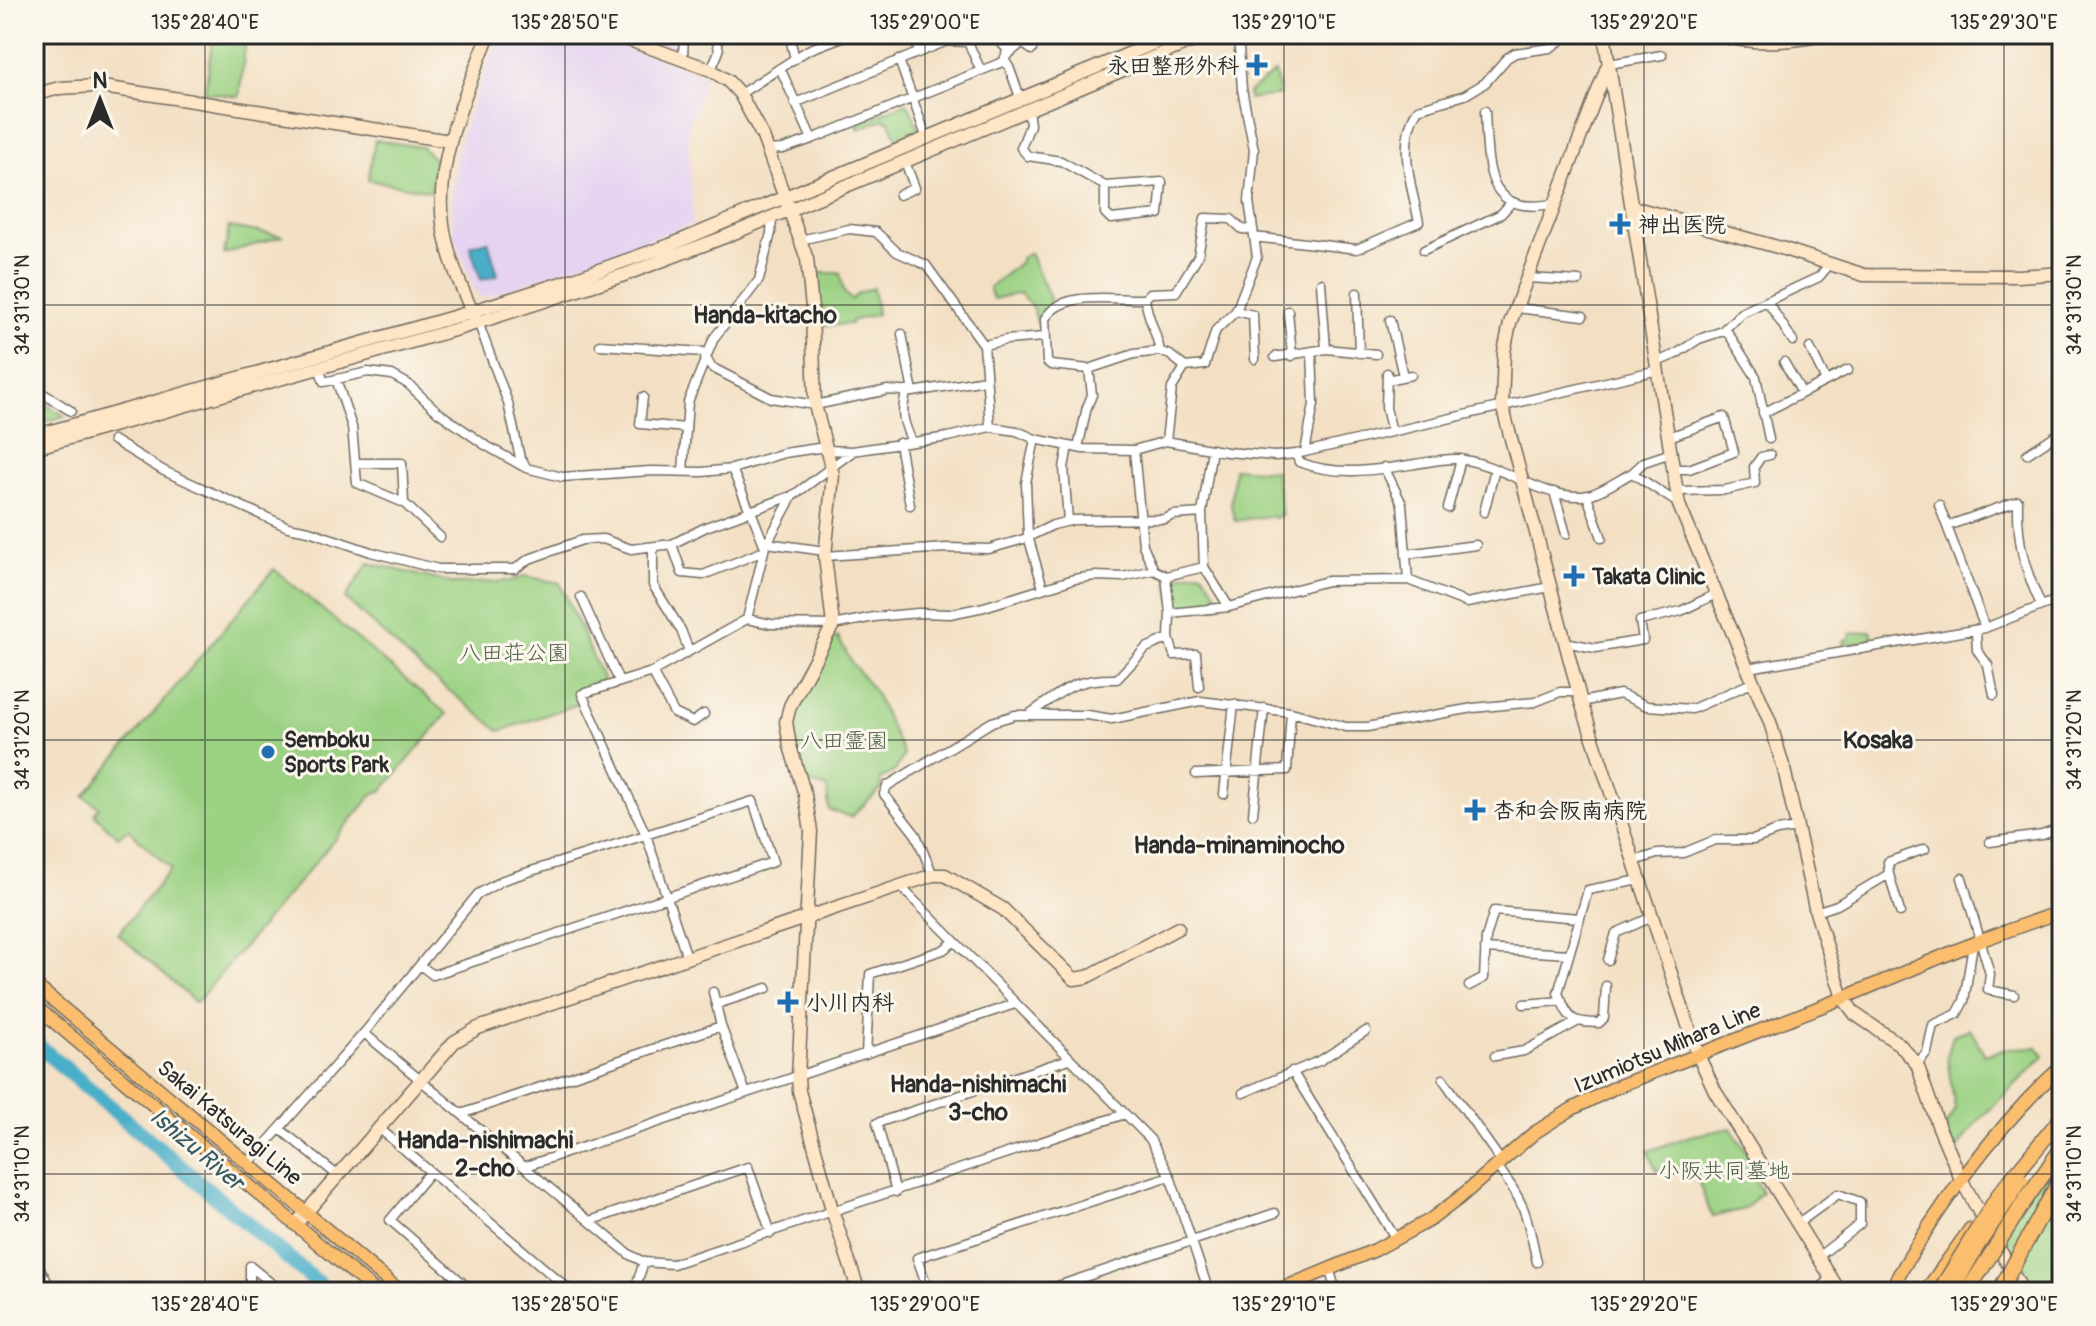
<svg xmlns="http://www.w3.org/2000/svg" width="2096" height="1326" font-family="Pangolin,'Klee One',sans-serif">
<rect width="100%" height="100%" fill="#fbf7ec"/>
<filter id="ink" filterUnits="userSpaceOnUse"><feTurbulence type="fractalNoise" baseFrequency=".0125" numOctaves="2"/><feDisplacementMap in="SourceGraphic" scale="16" xChannelSelector="R" yChannelSelector="G"/><feConvolveMatrix kernelMatrix="1 2 1 2 8 2 1 2 1" color-interpolation-filters="sRGB"/></filter>
<filter id="wash" filterUnits="userSpaceOnUse"><feTurbulence type="fractalNoise" baseFrequency=".006" numOctaves="4" result="noise"/><feDisplacementMap in="SourceGraphic" scale="32" xChannelSelector="R" yChannelSelector="G"/><feGaussianBlur stdDeviation="1.8" result="paint"/><feColorMatrix in="noise" values="0 0 0 0 0 0 0 0 0 0 0 0 0 0 0 0 0 1.4 0 .05"/><feComposite in="paint" operator="in"/></filter>
<g filter="url(#wash)">
<rect width="100%" height="100%" fill="#f3e0c4"/>
<path fill="#e5d3f1" d="M499 34H593L706 75 688 128 693 224 484 298 476 293 454 237 451 199 459 142Z
M635 34H679L680 46 676 50Z"/>
<path fill="#9bd183" stroke="#637e57" stroke-width="2" d="M213 35 246 40 239 97 205 92Z
M1275 72 1279 95 1249 99 1248 93Z
M906 103 909 105 918 127 915 134 898 141 890 122 884 119 859 129 856 123Z
M375 140 422 147 436 161 431 191 368 180Z
M229 227 283 236 224 254Z
M1030 253 1051 301 1038 324 1033 309 1020 293 993 299 989 288 1021 261V258Z
M815 273H840L844 292 851 300 858 293 873 288 877 314 851 321V324L819 326Z
M34 397 65 416 34 425Z
M1234 468 1275 471 1282 515 1274 518 1270 516 1235 521 1231 505Z
M369 563 455 584 510 581 524 576 560 583 603 680 578 692 581 703 500 731 418 666 345 598Z
M274 569 447 714 383 790 374 793 196 1003 118 934 171 869 128 829 118 837 94 814 99 807 84 796Z
M1200 571 1204 574 1221 600 1218 606 1176 608 1173 605 1168 581 1171 578Z
M1871 631 1873 636 1868 642 1844 645 1843 640 1849 639V634Z
M838 637 852 663 874 691 904 755 895 771 881 779V789L851 817 829 810 827 788 806 782C801 763 792 740 793 721 794 697 818 663 829 642Z
M1970 1029 1985 1055 2010 1048 2038 1047 2044 1056 1979 1120 1954 1152 1945 1127 1955 1109 1947 1057 1953 1035Z
M1731 1128 1758 1171 1752 1175 1762 1192 1745 1209 1712 1217 1695 1173 1656 1170 1648 1151 1690 1136Z
M2062 1155V1292H2029L1996 1231 2004 1218Z"/>
<path fill="#49afc8" stroke="#3a6d7a" stroke-width="2" d="M488 241 498 275 481 280 470 246Z"/>
<g fill="none" stroke-linecap="round" stroke-linejoin="round">
<path stroke="#49afc8" stroke-width="16" d="M34 1042 328 1292"/>
</g>
</g>
<g filter="url(#ink)">
<g fill="none" stroke-linecap="round" stroke-linejoin="round">
<defs>
<path id="street" d="M789 34 795 59
M913 34 919 52
M992 34 1007 49 1005 59
M1238 34 1242 89 1254 150 1249 201 1257 257 1236 311 1216 330 1205 365 1185 367 1170 355 1160 351C1156 331 1148 319 1145 299L1150 293 1176 292 1198 256 1205 218 1231 219 1242 229 1253 230
M1005 57 1022 43 1032 50
M683 58 684 34
M899 60 927 139
M1609 64 1662 55
M780 68 812 139
M711 70 719 51 716 34
M740 94 808 50 850 34
M795 103 947 41 968 42 981 71
M1028 109 1030 125 1021 148 1028 156 1061 161 1105 186 1162 182 1159 214 1111 219 1105 213V186
M1485 111C1488 164 1483 219 1556 203
M768 150 783 149 812 139 1005 61 1009 67 1021 100
M899 195 915 188 905 162
M1254 237 1357 249 1419 222C1412 188 1396 141 1418 109L1465 95 1485 83 1507 58 1515 53 1550 48 1566 37 1578 34
M800 240 849 229 876 232 897 252 926 265 984 345 1006 340 1044 337
M1424 250 1501 214 1510 204
M1528 278 1579 281
M1321 283 1326 349
M1357 293 1359 353
M1767 301 1793 341
M1517 308 1583 316
M1236 311 1253 315 1255 359
M1288 311 1292 356
M1390 320 1403 376
M478 322 508 403 520 458 525 465
M1725 328 1756 377 1769 439
M902 334 913 392
M600 345 703 352 711 367 771 398 815 405 888 390 913 392 985 380
M984 345 990 427
M1810 348 1826 381
M1275 357 1326 349 1376 354
M1657 362 1676 354 1699 339 1723 331 1741 313 1819 277 1830 264
M1784 362 1802 393
M319 368 324 382 368 372 392 375 408 384 438 412 485 445 526 468 562 477 650 471 702 472 732 469 784 453 825 447
M1089 369 1051 365 1047 362 1045 319C1062 289 1114 300 1145 299
M1387 373 1386 408 1392 432
M336 379 352 427 357 483 404 503 440 537
M1387 380 1411 375
M34 388 71 411
M907 391C900 412 903 422 912 442
M643 397 640 424 686 428
M1763 413 1848 370
M1669 437 1724 417 1734 452 1689 469H1674
M1035 439 1026 483 1028 536 1043 588
M113 440 164 471 288 527 309 531 371 552 438 569H515L529 559 582 540 603 539 631 549 672 544 706 527 794 495 852 452
M1166 441 1172 388 1185 367
M899 443 910 505
M1068 446 1064 468 1068 521
M1078 448 1087 407 1092 395 1089 369 1134 354 1160 351
M826 450 852 451 948 437 990 427 1017 431 1035 439 1083 449 1134 450 1166 441 1227 452 1275 456 1296 454 1658 370
M1134 450 1143 545 1154 570 1166 576 1204 567 1229 607 1327 581 1408 580 1467 603 1550 587
M1305 452 1314 404 1312 352
M1296 454 1299 462C1336 477 1377 470 1415 464 1430 462 1443 458 1458 459 1501 463 1539 498 1582 496 1598 495 1618 480 1632 473L1679 504
M2027 454 2062 431
M356 463H402L404 503
M1384 467 1402 504 1408 580
M732 469 750 511
M683 471 688 402 714 338 759 280 771 233 772 217
M1632 473 1644 462 1671 453
M1677 491 1725 490 1755 483 1754 467 1761 457 1770 455
M1554 492 1566 534
M1587 496 1602 538
M1939 505 1985 628
M1448 508 1461 459
M1484 512 1495 469
M1947 526 2018 501C2017 542 2024 568 2041 605
M767 543 825 551
M672 544 682 573 703 575 764 551
M765 547 793 495
M653 548V585L681 630 689 651
M1407 554 1476 545
M825 556 947 548 989 549 1024 539 1053 525 1074 520 1165 519 1173 515 1202 513
M1204 567 1202 513 1212 449
M1166 576 1170 613 1229 607
M581 597 619 681
M1170 613 1169 638 1174 655 1196 654 1199 687
M747 619 765 547 751 511
M1976 630 1977 650 1988 665 1994 695
M1565 642 1595 648 1643 640 1640 621 1681 611 1716 594
M1748 668 1985 628 2062 598
M652 672 674 713 693 722 704 714
M1581 702 1620 694 1647 706 1692 709 1754 682
M1028 715C1064 691 1071 678 1117 679L1146 648 1169 638
M1196 774 1287 770 1291 712
M1224 794 1234 704
M1253 814 1264 708
M1990 842 2042 835 2062 828
M1634 861 1657 854 1683 853 1715 840H1753L1777 831 1798 828
M1889 874 1900 912
M933 875 916 835 884 794 887 786 992 722 1015 715H1087L1112 719 1200 701 1291 712 1346 727H1367L1473 708 1535 702 1560 692H1578
M1962 878 1990 974 1988 990 2014 995
M901 887 1150 1139 1170 1176 1209 1292
M1816 912 1837 905 1889 874 1888 862 1925 849
M1485 949 1569 954
M687 957 646 835 582 694 652 672 747 619 771 624 833 625 874 617 918 613 950 614 984 607 1074 579 1095 576 1123 577 1154 570
M1608 960 1616 933 1652 917
M1469 986 1484 978 1486 938 1494 911 1580 918
M1606 986 1604 1018 1599 1023C1569 1022 1570 1020 1558 993L1588 890 1640 880
M713 992 721 1026
M717 1004 767 988
M1524 1004 1562 1001
M364 1033 630 1255 644 1262 673 1264 1125 1114
M866 1054 870 974 943 950 954 942
M1495 1056 1524 1051 1577 1022
M1917 1064 1927 1052 1933 1025 1957 1014 1964 1001 1973 944
M1292 1071 1396 1239
M1443 1079 1501 1161
M1243 1093 1321 1060 1366 1031
M461 1114 721 1026 746 1093
M280 1129 337 1175
M380 1129 572 1292
M249 1163 364 1033 478 894 503 880 753 801 773 862 433 975 420 965
M1496 1165C1526 1203 1527 1216 1537 1262
M526 1166 1015 1004
M430 1172 390 1220 473 1292
M896 1192 877 1123 1069 1059
M590 1221 748 1167 771 1233
M1797 1224 1838 1194 1860 1202V1224L1818 1257
M34 1258 53 1292
M250 1266 282 1292
M1330 1271 1336 1292
M250 1292V1266
M634 1292 644 1262
M929 1292 917 1258 1170 1176
M1040 1292 1275 1213
M1814 1292 1832 1279"/>
<path id="secondary" d="M613 34 711 70 728 81 740 94 763 137 807 259 812 308 815 405 833 475 825 556 833 625 790 706 786 722 790 746 805 795 811 831 798 1077 799 1091 833 1213 859 1292
M1604 34 1679 505 1770 722 1784 769 1816 912 1843 998 1855 1014 1899 1044 1917 1064 1938 1125 1961 1179 2023 1292
M1714 34C1751 45 1783 42 1820 36
M1607 67 1510 323 1504 352 1502 405 1581 702 1698 1055 1715 1091 1840 1292
M34 95 59 88 96 86 450 141
M1632 207 1781 248 1864 275 2018 276 2062 273
M475 318C462 289 447 256 443 224 435 158 466 94 489 34
M34 436 457 316 568 281 670 245 1176 34
M34 448 461 328 624 275 722 238 1209 34
M296 1224 454 1042 478 1028 933 875H945L1003 909 1074 979 1087 977 1178 928"/>
<path id="primary" d="M34 984 401 1292
M34 1005 376 1292
M1274 1292 1375 1250 1430 1220 1458 1199 1534 1133 1572 1109 1616 1087 1843 998 1979 941 2062 911
M1889 1292C1934 1212 1994 1128 2062 1066
M1925 1292 1970 1229"/>
</defs>
<use href="#street" stroke="#716a61" stroke-width="11"/>
<use href="#secondary" stroke="#716a61" stroke-width="15"/>
<use href="#primary" stroke="#716a61" stroke-width="15"/>
<use href="#street" stroke="#fff" stroke-width="8"/>
<use href="#secondary" stroke="#fde5c5" stroke-width="12"/>
<use href="#primary" stroke="#fbbe6e" stroke-width="12"/>
<defs>
<path id="highway-bridge" d="M1939 1292 2000 1193 2062 1117
M1951 1292 1977 1246 2021 1180
M1967 1292 2024 1202 2062 1148
M1999 1292 2062 1176"/>
</defs>
<use href="#highway-bridge" stroke="#716a61" stroke-width="17" stroke-linecap="butt"/>
<use href="#highway-bridge" stroke="#fbbe6e" stroke-width="14"/>
</g>
</g>
<path fill="none" stroke="#2b2b2b" stroke-width="2" stroke-opacity="0.45" d="M205 34V1292M565 34V1292M925 34V1292M1284 34V1292M1644 34V1292M2004 34V1292M34 305H2062M34 740H2062M34 1174H2062"/>
<g fill="#1f6fb2" stroke="#fbf7ec" stroke-width="3">
<path d="M1253 53h8v8h8v8h-8v8h-8v-8h-8v-8h8z"/>
<path d="M1616 212h8v8h8v8h-8v8h-8v-8h-8v-8h8z"/>
<path d="M1570 564h8v8h8v8h-8v8h-8v-8h-8v-8h8z"/>
<circle cx="268" cy="752" r="8"/>
<path d="M1471 798h8v8h8v8h-8v8h-8v-8h-8v-8h8z"/>
<path d="M784 990h8v8h8v8h-8v8h-8v-8h-8v-8h8z"/>
</g>
<g text-anchor="middle" stroke-width="6" stroke-linejoin="round" paint-order="stroke">
<g font-size="22" font-weight="bold" fill="#2b2b2b" stroke="#fbf7ec" text-anchor="start">
<text x="1239" y="73" text-anchor="end">永田整形外科</text>
<text x="1638" y="232">神出医院</text>
<text x="1592" y="584">Takata Clinic</text>
<text x="284" y="747">Semboku<tspan x="284" dy="25">Sports Park</tspan></text>
<text x="1493" y="818">杏和会阪南病院</text>
<text x="806" y="1010">小川内科</text>
</g>
<g font-size="22" fill="#4d5d45" stroke="#fbf7ec">
<text x="514" y="660">八田荘公園</text>
<text x="844" y="748">八田霊園</text>
<text x="1724" y="1178">小阪共同墓地</text>
</g>
<g font-size="22" fill="#2b2b2b" stroke="#fbf7ec">
<text transform="translate(1667 1047) rotate(-23)" y="8">Izumiotsu Mihara Line</text>
<text transform="translate(230 1122) rotate(40)" y="8">Sakai Katsuragi Line</text>
</g>
<g font-size="24" font-weight="bold" fill="#2b2b2b" stroke="#fbf7ec">
<text x="765" y="323">Handa-kitacho</text>
<text x="1878" y="748">Kosaka</text>
<text x="1239" y="853">Handa-minaminocho</text>
<text x="978" y="1092">Handa-nishimachi<tspan x="978" dy="28">3-cho</tspan></text>
<text x="485" y="1148">Handa-nishimachi<tspan x="485" dy="28">2-cho</tspan></text>
</g>
<g font-size="24" font-style="italic" fill="#365962" stroke="#fbf7ec">
<text transform="translate(197 1149) rotate(40)" y="8">Ishizu River</text>
</g>
</g>
<rect width="2096" height="1326" fill="none" stroke="#fbf7ec" stroke-width="88"/>
<g transform="translate(100 100)" stroke="#fbf7ec" stroke-width="6" paint-order="stroke">
<path d="M0-6L14 30L0 20L-14 30Z" fill="#2b2b2b"/>
<text y="-12" font-size="22" font-weight="bold" text-anchor="middle" fill="#2b2b2b">N</text>
</g>
<rect x="44" y="44" width="2008" height="1238" fill="none" stroke="#2b2b2b" stroke-width="3"/>
<g font-size="20" text-anchor="middle" fill="#2b2b2b">
<text x="205" y="29">135°28'40"E</text>
<text x="565" y="29">135°28'50"E</text>
<text x="925" y="29">135°29'00"E</text>
<text x="1284" y="29">135°29'10"E</text>
<text x="1644" y="29">135°29'20"E</text>
<text x="2004" y="29">135°29'30"E</text>
<text transform="translate(22 305) rotate(-90)" y="7">34°31'30"N</text>
<text transform="translate(2074 305) rotate(-90)" y="7">34°31'30"N</text>
<text transform="translate(22 740) rotate(-90)" y="7">34°31'20"N</text>
<text transform="translate(2074 740) rotate(-90)" y="7">34°31'20"N</text>
<text transform="translate(22 1174) rotate(-90)" y="7">34°31'10"N</text>
<text transform="translate(2074 1174) rotate(-90)" y="7">34°31'10"N</text>
<text x="205" y="1311">135°28'40"E</text>
<text x="565" y="1311">135°28'50"E</text>
<text x="925" y="1311">135°29'00"E</text>
<text x="1284" y="1311">135°29'10"E</text>
<text x="1644" y="1311">135°29'20"E</text>
<text x="2004" y="1311">135°29'30"E</text>
</g>
</svg>
